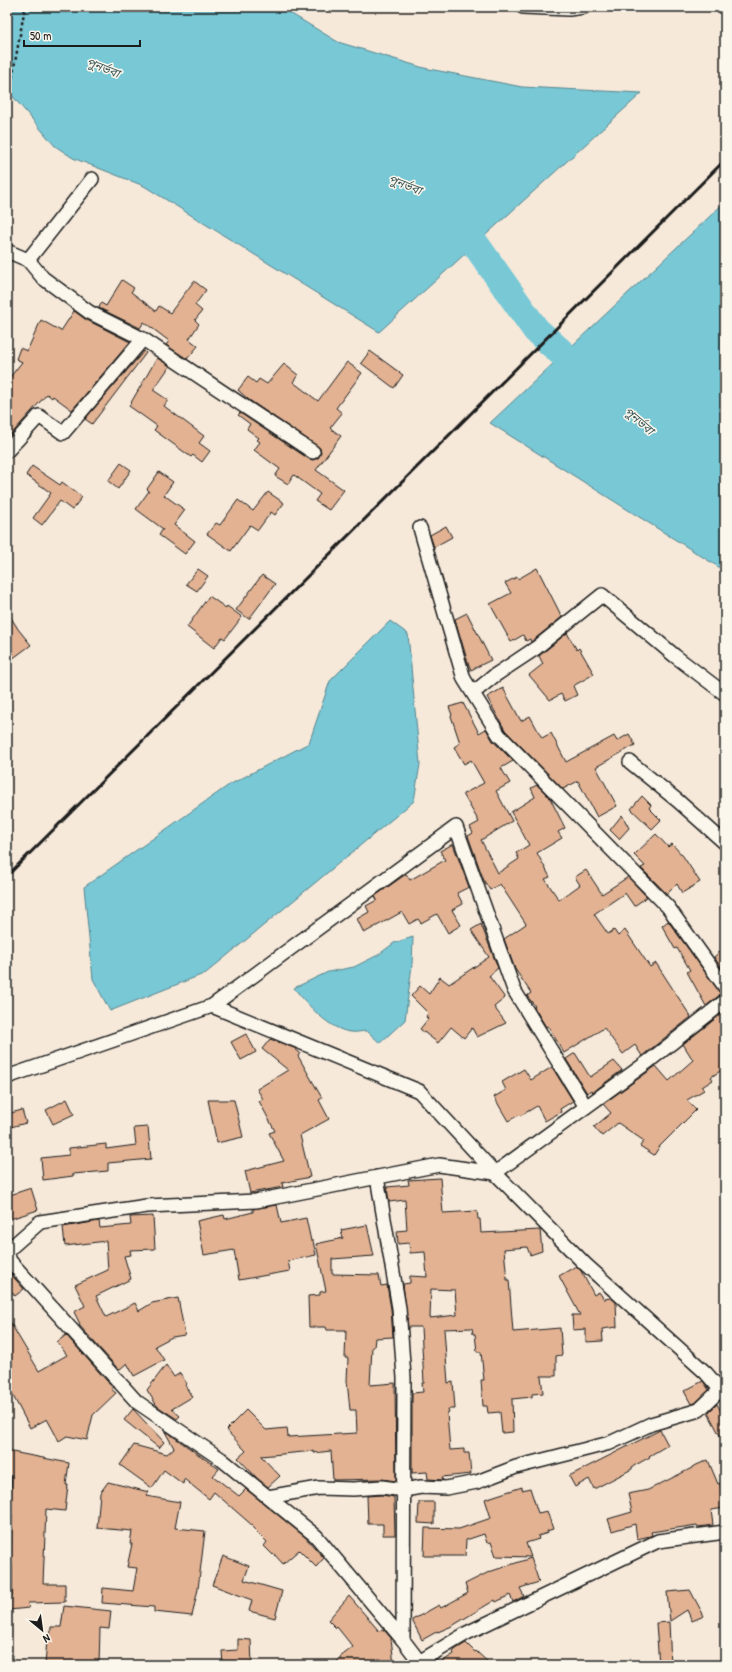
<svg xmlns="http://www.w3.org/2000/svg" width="732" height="1672" font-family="'Patrick Hand','Noto Sans Bengali',sans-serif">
<rect width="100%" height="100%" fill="#f6e9da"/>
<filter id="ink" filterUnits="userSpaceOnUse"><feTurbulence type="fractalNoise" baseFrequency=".025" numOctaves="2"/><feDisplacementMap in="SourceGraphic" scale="8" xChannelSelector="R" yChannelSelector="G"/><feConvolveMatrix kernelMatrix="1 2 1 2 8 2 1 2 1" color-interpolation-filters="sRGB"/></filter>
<g filter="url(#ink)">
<path fill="#79c8d6" stroke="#54838c" d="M7 7H280L338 42 424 68 522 87 642 93 379 332 144 186 73 158 55 146 9 92 7 91Z
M725 202V571L490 423Z
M390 621 408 634 420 764 414 801 206 973 110 1011 93 979 84 887 229 785 309 743 330 681Z
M413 937 412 965 405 1020 380 1043 367 1031C362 1031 356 1033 351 1032 329 1030 307 1004 294 988L328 972 354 967 378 955 394 943Z"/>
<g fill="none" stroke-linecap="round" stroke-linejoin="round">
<path stroke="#79c8d6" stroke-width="28" d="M451 218 476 245 536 330 592 380"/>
</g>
<path fill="#e2b293" stroke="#1c1c1c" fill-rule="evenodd" d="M122 280 134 288 131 292 156 311 159 306 170 313 194 281 206 290 195 305 202 311 195 320 199 324 189 339 198 346 187 359 166 345 169 341 144 322 140 328 99 308 101 303 106 306Z
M74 311 85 319 130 342 72 410 53 396 52 398 47 394 7 439V381L22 362 16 359 20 348 27 351 41 320 61 331Z
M144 351 146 353 92 424 85 419Z
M370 351 403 375 394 388 361 363Z
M157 358 170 366 153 390 168 400 164 406 204 436 199 443 210 451 202 462 193 455 191 457 154 430 157 426 129 406Z
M347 362 362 373 336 408 342 413 330 428 341 436 316 470 344 490 329 510 315 501 320 494 294 475 288 484 275 476 280 469 254 450 260 442 257 440 259 438 247 429 250 424 238 415 240 413 309 459 313 460 319 457 321 452 320 448 249 400 238 390 248 377 256 383 259 379 267 384 284 364 298 375 293 382 318 401Z
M121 463 131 470 118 489 108 481Z
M32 466 60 485 62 482 82 497 72 510 60 501 42 525 33 518 51 493 26 475Z
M159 472 173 482 164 495 185 510 174 525 195 541 185 554 159 535 163 529 136 509 149 491 147 489Z
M268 492 284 503 275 515 271 512 258 530 250 525 231 551 207 534 216 523 220 525 238 500 253 511Z
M446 526 452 537 434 547 430 535Z
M537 568 562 617 531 642 530 639 526 641 523 635 511 642 490 604 511 593 505 583 517 577 518 579Z
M198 569 208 576 197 591 186 584Z
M262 575 275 584 249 619 236 610Z
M209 596 226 608 227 606 242 617 225 639 222 637 214 648 187 627Z
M7 611 18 629 31 645 12 659 7 652Z
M467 613 491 660 471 670 468 663 455 619Z
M567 633 577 650 579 648 594 674 573 686 577 695 565 701 561 694 550 700 529 675 543 664 539 656Z
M503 688 521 721 530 716 542 738 551 733 566 762 614 736 617 741 629 734 635 745 596 767 617 806 597 817 578 781 563 789 505 730 487 697Z
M463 703 479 733 486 729 493 741 513 761 501 768 510 783 496 791 512 821 481 840 498 873 519 859 516 853 529 845 511 812 535 797 531 788 537 785 550 798 565 828 558 832 562 838 537 853 550 877 545 879 559 900 580 885 575 877 586 870 602 894 628 877 647 897 634 906 625 893 594 914 608 934 614 930 618 936 625 930 650 967 656 963 691 1017 642 1056 635 1045 623 1054 604 1028 564 1053 548 1026 546 1027 534 1007 535 1006 527 996 531 993 515 969 504 939 526 924 500 884 490 890 484 881 468 836 473 833 470 827 479 822 463 794 484 783 471 760 464 764 454 747 460 743 451 716 452 715 449 707Z
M642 796 651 805 649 808 661 820 652 829 631 809Z
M622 815 629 828 619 839 610 830Z
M656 834 668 847 672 844 683 856 700 882 682 893 677 884 667 894 641 868 645 866 634 855Z
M453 844 469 887 457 893 463 904 452 910 461 925 448 933 437 914 421 923 418 919 409 924 402 912 364 933 357 919 369 912 366 906 377 900 375 896 406 874 410 880 445 860 440 851Z
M668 921 721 994 706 1006 687 972 690 970 677 948 675 949 662 926Z
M481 924 498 968 489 976 505 998 494 1007 506 1023 477 1037 472 1028 464 1038 451 1027 438 1043 420 1029 428 1019 426 1017 428 1013 411 996 420 986 429 994 440 977 449 984 489 957 471 930Z
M725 947V973L714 957Z
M725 1011V1068L711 1077 713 1080 702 1087 704 1090 687 1100 696 1110 660 1146 654 1155 640 1146 644 1141 618 1123 602 1136 594 1127 611 1113 603 1104 656 1066 669 1081 693 1060 683 1044Z
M246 1034 256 1052 241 1060 231 1042Z
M270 1039 294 1048 300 1053 298 1056 322 1098 319 1100 329 1119 300 1135 310 1177 282 1183 283 1187 250 1193 245 1171 284 1161 269 1133 275 1131 259 1101 263 1099 257 1089 288 1070 262 1049Z
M575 1053 590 1077 614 1061 622 1070 593 1092 591 1090 587 1093 566 1059Z
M552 1067 573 1101 560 1109 561 1112 545 1121 537 1106 520 1116 519 1115 508 1121 494 1097 506 1090 502 1082 524 1069 531 1080Z
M67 1099 74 1114 53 1124 46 1110Z
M208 1100H234L243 1137 217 1143Z
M22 1110 26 1123 7 1128V1114Z
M148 1127 151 1159 108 1163V1171L73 1174V1176L43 1180 41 1158 69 1155V1148L106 1144V1149L136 1145 134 1128Z
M440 1178 443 1213 477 1211 478 1219H480L481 1233 540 1230 542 1251 530 1255 527 1247 504 1249 507 1280H509L513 1332 560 1328 562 1355 556 1356V1376H541L543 1393 532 1394V1397L512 1399 513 1432 502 1433 500 1412 488 1413 487 1406H483L481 1380H484L481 1352H477L475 1334H473L472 1328 444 1329 448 1383 453 1382 455 1409H448L449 1412 447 1413 450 1450 464 1449V1453H469L471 1474 442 1477 443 1480 428 1479 427 1472 412 1473V1393L423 1392 422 1383H424L421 1327H408L403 1284 410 1283V1276L427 1277 425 1252 410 1253 409 1243 398 1244 397 1231 407 1230 405 1200 389 1202 387 1187 409 1185 408 1180ZM431 1289 455 1290 457 1315 430 1318Z
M31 1188 38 1210 7 1220V1196Z
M277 1205 281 1223 306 1218 311 1241H313L316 1255 288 1261 290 1271 239 1280 234 1250 204 1255 197 1221 224 1215 225 1219 253 1212V1209Z
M153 1216 155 1249 130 1250 131 1255 124 1256 131 1279 96 1296 106 1317 135 1303 139 1311 152 1303 178 1298 185 1335 172 1337 155 1346 164 1360 134 1376 127 1363 119 1370 79 1325 80 1324 74 1312 85 1306 75 1285 108 1270 106 1241 65 1246 63 1227 99 1221 100 1228 131 1225 130 1217Z
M367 1225 374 1256 332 1259V1274L379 1275 381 1286 387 1285 391 1309 393 1337 375 1338 374 1347H372L370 1385 395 1383 396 1481 382 1479 333 1480 331 1451 314 1453V1451L261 1456 280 1476 268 1487 257 1478 238 1458 246 1451 226 1430 246 1410 266 1430 287 1428 288 1437 357 1433 356 1410H350L347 1381 348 1358H345L346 1330H327L326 1327H309L308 1296 320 1295V1292L326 1291 316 1244 343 1238 341 1230Z
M576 1266 581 1271 594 1295 599 1292 604 1299 611 1298 616 1302 617 1327 602 1329 603 1341 586 1342V1329L573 1330 572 1315H580L559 1276Z
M7 1270 24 1289 15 1296 7 1286Z
M7 1317 39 1371 67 1355 57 1342 66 1335 107 1381 113 1388 111 1389 116 1393 93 1415 87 1440 67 1436 59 1441 47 1419 30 1428 11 1392 7 1395Z
M166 1365 174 1377 180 1373 187 1384 185 1385 192 1397 172 1409 180 1416 177 1419 157 1406 147 1390Z
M703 1381 709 1390 695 1403 691 1404 684 1391Z
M717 1404 725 1419V1445L708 1413Z
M133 1409 164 1442 159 1448 124 1420Z
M164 1430 219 1469 213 1476 239 1496 246 1489 305 1537 324 1558 316 1567 299 1550 283 1564 274 1554 273 1555 264 1546 267 1542 252 1527 253 1526 214 1492 209 1499 184 1479 183 1484 164 1470 152 1488 120 1465 134 1445 167 1454 174 1448Z
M660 1430 668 1445 649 1456 650 1457 632 1467V1469L594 1489 589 1479 575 1487 569 1476Z
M7 1451 69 1463 66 1485H68L65 1511 46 1509 43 1584H65V1602L28 1603 29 1608 9 1610 8 1597 12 1596V1566H10L12 1515H9L12 1476 7 1475Z
M708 1460 718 1484 720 1483 725 1508 711 1510 713 1525 698 1527 697 1525 651 1532 652 1535 650 1536 637 1539 635 1524 612 1531 608 1519 632 1512 628 1494 648 1490 692 1468V1467Z
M108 1482 149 1492 146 1496 180 1502 175 1528 205 1531 198 1589 192 1616 154 1612V1607L102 1603 103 1588 133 1591 137 1568 127 1567 132 1544H130L132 1531 97 1528 100 1493Z
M522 1487V1490L530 1488 538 1513 547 1511 553 1529 547 1531 548 1533 538 1536 539 1539 526 1543 531 1557 496 1556 491 1542 487 1543 484 1534 466 1540 465 1556H424L425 1528 459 1529 491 1518 485 1499Z
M382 1495 394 1497 395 1535H383V1524H368L367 1496Z
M419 1502H434V1524L418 1523Z
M223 1556 249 1566 244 1580 282 1591 275 1618 249 1611 252 1600 212 1585Z
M531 1558 539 1582 520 1588 524 1596 513 1602 510 1595 496 1602 495 1600 452 1626 438 1632V1631L422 1640 412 1620 439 1605 441 1608 468 1593 465 1584 489 1572Z
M690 1590 704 1616 692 1621 687 1610 670 1621 667 1592Z
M349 1596 379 1631 384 1630 391 1638 394 1665H333L341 1658 340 1657 353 1647 337 1627 336 1628 328 1620Z
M64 1606 111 1611 109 1629 100 1628 99 1665H45L47 1639 50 1640 51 1627H61Z
M669 1622 671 1665H659L656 1623Z
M238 1639 251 1640 252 1665H223L222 1651 238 1650Z
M466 1643 475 1652 476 1651 491 1665H437L454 1654 453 1652 456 1649Z"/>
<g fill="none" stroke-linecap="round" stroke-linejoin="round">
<defs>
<path id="street" d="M523 7 569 9 584 7
M7 251 28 260 43 278 89 312 143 339 313 452
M28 260 92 179
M7 451 39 416 63 433 143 339
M420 528 464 679 499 735 668 907 725 987
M473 693 494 676 536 648 602 595 675 656 725 694
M630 762 678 801 725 843
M725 1001 649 1061 495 1173 585 1264 706 1373 725 1395
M212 1006 456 827 514 990 586 1107
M7 1077 212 1006 419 1091 495 1173 439 1165 256 1201 147 1206 40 1222 7 1251
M377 1177 399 1308 404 1378 403 1640
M7 1252 10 1261 137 1402 221 1459 316 1536 403 1640 422 1665
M268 1497 319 1488 353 1489 382 1487 404 1490 421 1487 446 1488 477 1482 516 1467 610 1443 651 1424 699 1410 720 1390
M414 1665 467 1633 658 1541 725 1532"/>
</defs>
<use href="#street" stroke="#1c1c1c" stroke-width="16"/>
<path stroke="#1c1c1c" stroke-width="2.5" stroke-dasharray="3 3" stroke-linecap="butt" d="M8 101 25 7"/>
<use href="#street" stroke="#fbf7ec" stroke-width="13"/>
<path stroke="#1c1c1c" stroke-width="3" d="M7 876 725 160"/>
</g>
</g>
<g text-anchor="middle" stroke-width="3" stroke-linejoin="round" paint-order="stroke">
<g font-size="12" font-style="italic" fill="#3d585d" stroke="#fbf7ec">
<text transform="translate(103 68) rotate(21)" y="4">পুনর্ভবা</text>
<text transform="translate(405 185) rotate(21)" y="4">পুনর্ভবা</text>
<text transform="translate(639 421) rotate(41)" y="4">পুনর্ভবা</text>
</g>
</g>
<rect width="732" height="1672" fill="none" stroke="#fbf7ec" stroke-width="24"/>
<rect x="12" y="12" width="708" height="1648" fill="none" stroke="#1c1c1c" stroke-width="1.5" filter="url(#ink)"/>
<g transform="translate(42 1630) rotate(151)" stroke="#fbf7ec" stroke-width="3" paint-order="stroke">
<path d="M0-3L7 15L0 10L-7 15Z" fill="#1c1c1c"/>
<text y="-6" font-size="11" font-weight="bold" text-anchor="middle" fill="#1c1c1c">N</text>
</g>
<path d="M24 40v6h116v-6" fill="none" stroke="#1c1c1c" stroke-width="2"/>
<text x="30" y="40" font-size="12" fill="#1c1c1c" stroke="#fbf7ec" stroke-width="3" paint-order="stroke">50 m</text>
</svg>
